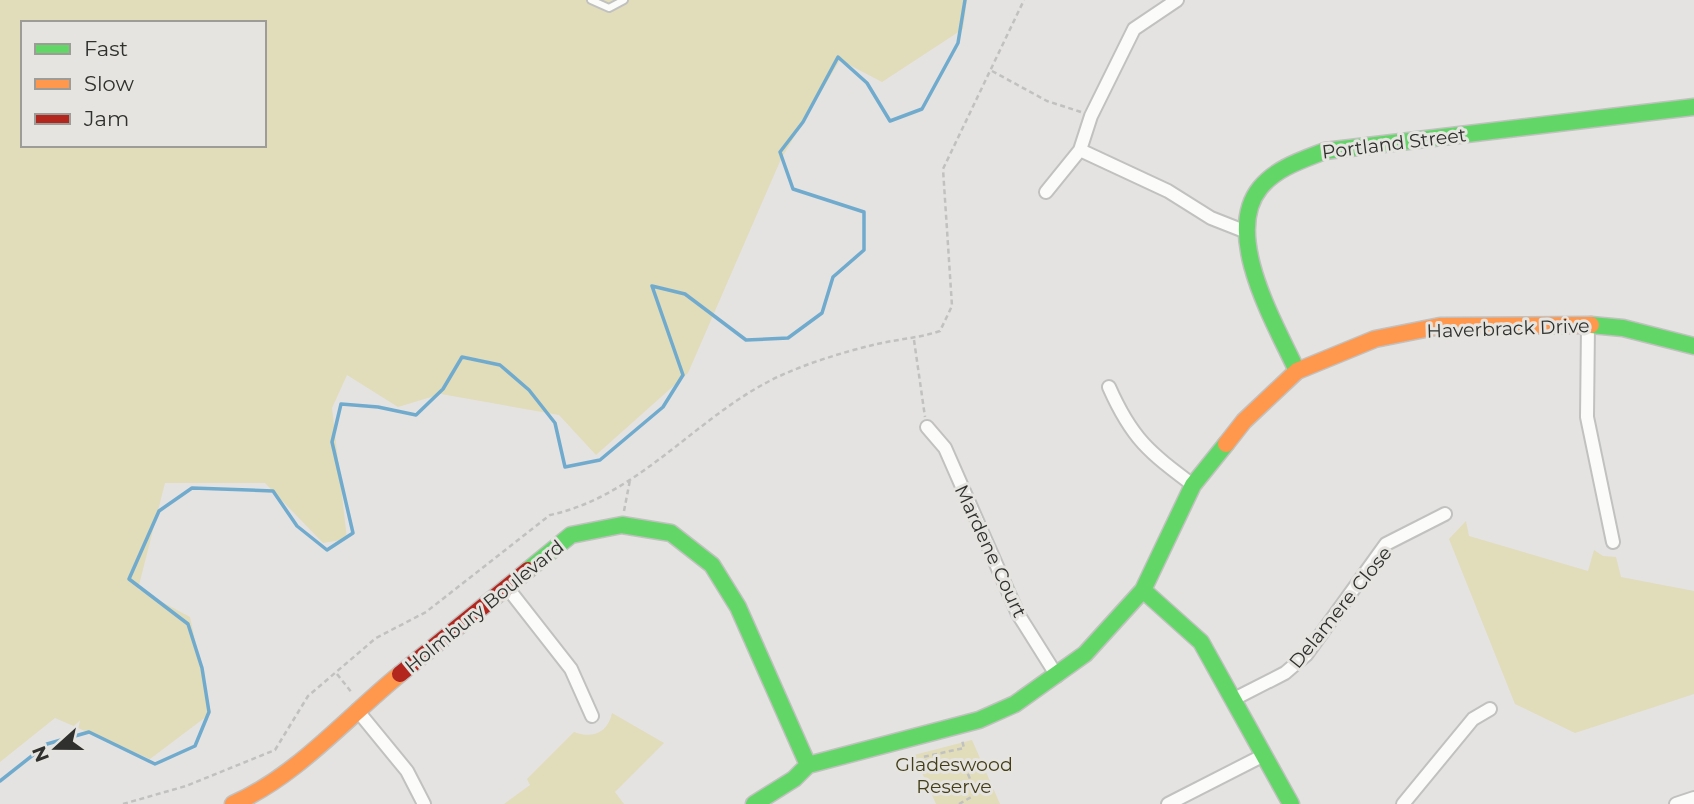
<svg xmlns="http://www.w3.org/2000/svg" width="1694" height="804" font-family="Montserrat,sans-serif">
<rect width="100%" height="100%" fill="#e4e3e1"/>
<path fill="#e1dcba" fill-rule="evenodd" d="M0 0H967L963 29 882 82 840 60 781 159 688 373 596 455 559 415 441 394 398 407 347 375 332 408 347 539 323 543 265 483H165L138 589 190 617 211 713 150 759 55 718 0 762ZM23 23H264V145H23Z
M1466 521 1469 536 1588 571 1594 550 1603 556 1616 557 1621 577 1694 591V694L1575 733 1515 704 1449 539Z
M612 713 664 743 615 792 624 804H504L530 785 527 779 574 732C592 739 608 733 612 713Z
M972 740 1000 804H936L914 755Z"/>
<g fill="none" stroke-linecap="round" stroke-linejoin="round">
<path stroke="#70abce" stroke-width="3.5" d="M0 781 47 744 89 732 155 764 195 746 209 712 202 668 188 624 129 579 159 511 192 488 273 491 297 526 327 550 353 533 332 442 341 404 378 407 416 415 443 389 462 357 500 365 529 390 555 423 565 467 600 460 663 407 683 375 652 286 685 294 746 340 788 338 822 313 833 277 864 250V212L793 189 780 152 803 122 838 57 867 83 890 121 922 109 958 43 965 0"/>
<defs>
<path id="lane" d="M591 0 609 8 624 0"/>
<path id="street" d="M1080 150 1168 191 1211 218 1244 231
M1046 192 1080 150 1091 116 1134 29 1177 0
M1588 325 1587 417 1613 542
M1109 387C1132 439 1149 452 1193 485
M927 427 945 448 1018 614 1057 676
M506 586 571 669 592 716
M1234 699 1285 673 1306 655 1386 544 1445 514
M357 710 407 771 424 804
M1168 804 1264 755
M1403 804 1473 719 1490 709
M1676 804 1694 798"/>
<path id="fast" d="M1591 325 1623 328 1694 346
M1297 371C1276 325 1222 235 1260 188 1276 168 1302 160 1325 151L1694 107
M528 570 571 535 622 525 671 533 712 565 738 607 808 765
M1143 590 1201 642 1291 804
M754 804 794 779 808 765 979 720 1015 704 1085 654 1143 590 1193 485 1226 444"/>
<path id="slow" d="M1226 444 1244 421 1297 371 1375 339 1440 326 1591 325
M233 804C297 776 346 718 400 674"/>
<path id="jam" d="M400 674 528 570"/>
</defs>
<use href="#lane" stroke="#c1c1c0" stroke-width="10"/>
<use href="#street" stroke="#c1c1c0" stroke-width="16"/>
<use href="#fast" stroke="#c1c1c0" stroke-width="19"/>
<use href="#slow" stroke="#c1c1c0" stroke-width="19"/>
<use href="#jam" stroke="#c1c1c0" stroke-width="19"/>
<path stroke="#c1c1c0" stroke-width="2.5" stroke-dasharray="5 3.5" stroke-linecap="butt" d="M992 71 1047 101 1081 112
M914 340 925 417
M624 511 630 480
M337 674 352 693
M123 804 186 786 275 750 308 696 376 638 426 612 550 515C634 497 690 425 762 385 796 366 840 353 877 344 899 339 919 338 940 331L952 306 943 169 1024 0
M959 804 973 796C974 789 973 786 970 779 962 757 945 762 923 761V757L964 748 962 740"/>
<use href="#lane" stroke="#fbfbfa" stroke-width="6"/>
<use href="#street" stroke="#fbfbfa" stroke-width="12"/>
<use href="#fast" stroke="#63d668" stroke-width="16"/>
<use href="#slow" stroke="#ff974d" stroke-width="16"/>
<use href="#jam" stroke="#b3261e" stroke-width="16"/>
</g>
<g text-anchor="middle" stroke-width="6" stroke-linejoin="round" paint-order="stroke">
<g font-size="19" fill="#30302e" stroke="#e5e4e0">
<text transform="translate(1394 143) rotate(-7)" y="7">Portland Street</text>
<text transform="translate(1508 328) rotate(-2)" y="7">Haverbrack Drive</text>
<text transform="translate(991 551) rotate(65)" y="7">Mardene Court</text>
<text transform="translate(484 606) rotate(-39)" y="7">Holmbury Boulevard</text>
<text transform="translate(1340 607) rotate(-51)" y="7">Delamere Close</text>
</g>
<g font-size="19" fill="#433e18" stroke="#e5e4e0">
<text x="954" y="771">Gladeswood<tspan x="954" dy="22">Reserve</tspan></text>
</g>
</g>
<rect x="21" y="21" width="245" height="126" fill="#e5e4e0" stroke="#9d9c99" stroke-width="2"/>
<rect x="35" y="44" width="35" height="10" fill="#63d668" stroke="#9d9c99" stroke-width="2"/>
<text x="84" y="56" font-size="21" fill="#30302e">Fast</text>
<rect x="35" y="79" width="35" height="10" fill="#ff974d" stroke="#9d9c99" stroke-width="2"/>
<text x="84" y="91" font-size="21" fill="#30302e">Slow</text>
<rect x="35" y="114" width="35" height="10" fill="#b3261e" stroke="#9d9c99" stroke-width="2"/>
<text x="84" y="126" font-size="21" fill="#30302e">Jam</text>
<g transform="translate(56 748) rotate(249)" stroke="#e5e4e0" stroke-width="5" paint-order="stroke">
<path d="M0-5L12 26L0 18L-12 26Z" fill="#30302e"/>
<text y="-10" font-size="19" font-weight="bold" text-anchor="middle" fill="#30302e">N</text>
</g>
</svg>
